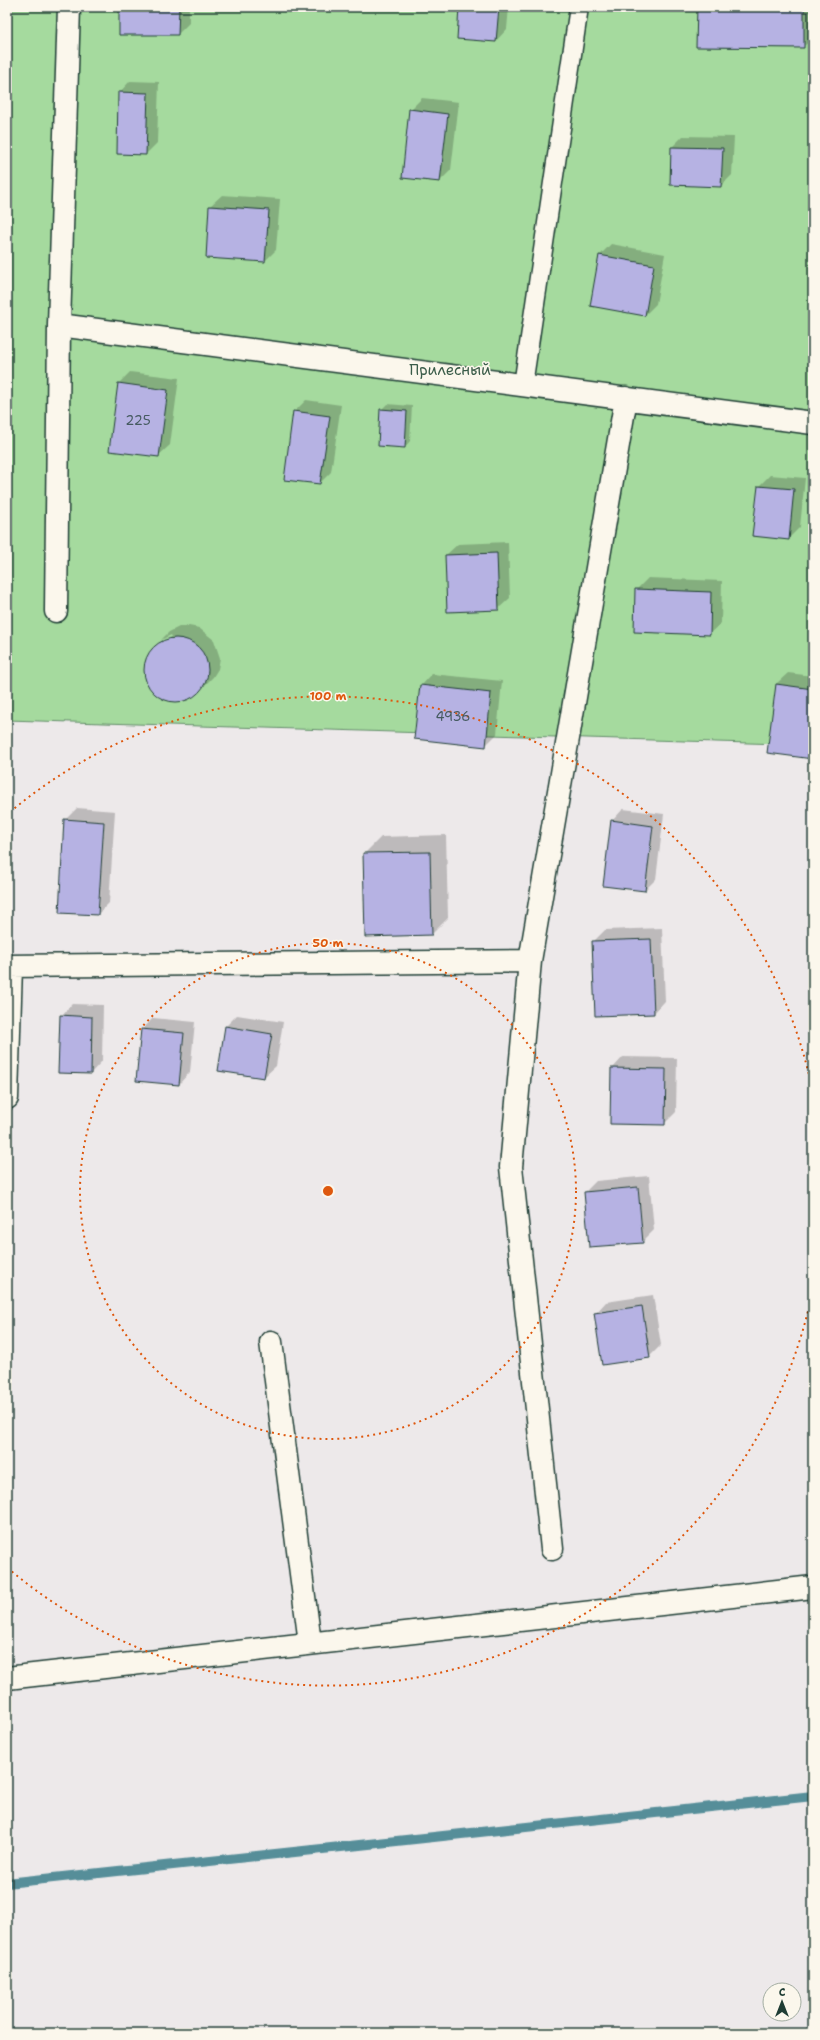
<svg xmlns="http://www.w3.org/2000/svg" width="820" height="2040" font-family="'Shantell Sans',sans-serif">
<rect width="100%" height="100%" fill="#ede9ea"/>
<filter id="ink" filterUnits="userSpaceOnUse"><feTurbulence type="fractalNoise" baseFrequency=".025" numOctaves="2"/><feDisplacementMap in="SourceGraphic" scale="8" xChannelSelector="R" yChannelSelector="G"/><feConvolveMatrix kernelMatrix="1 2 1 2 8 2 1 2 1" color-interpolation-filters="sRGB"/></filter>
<g filter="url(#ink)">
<path fill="#a5da9e" stroke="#628c69" d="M7 7H813V745L7 720Z"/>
<path fill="#0003" d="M120 7H189V23L178 34Z
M460 7H509L507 29 496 41Z
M698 7H813V38L803 47Z
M130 81 159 82 157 143 146 154 119 93Z
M422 98 459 102 451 170 440 181 410 110Z
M683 136 734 137 732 175 721 186 672 147Z
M222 195 280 199 276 250 265 261 210 206Z
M611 244 665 254 656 304 645 315 600 255Z
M130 372 179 378 170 445 158 456 119 383Z
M306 400 341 405 331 472 320 483 294 412Z
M387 404 412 406 410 441 405 447 381 410Z
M770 475 805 478 800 527 788 539 754 535 759 486Z
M508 542 510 598 498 609 446 555 458 544Z
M648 578 722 581 721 623 709 634 636 590Z
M189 626 199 628 214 640 220 658 218 669 213 677 194 696 184 700 173 701 163 698 154 692 147 683 145 673V662L150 652 159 643 172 637 171 635 161 640 169 632 179 627Z
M788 673 813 676V758L776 684Z
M432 674 502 681 497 734 485 746 421 686Z
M77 808 115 811 109 903 98 914 65 820Z
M623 809 664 814 656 879 645 890 612 821Z
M446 835 448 918 432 934 364 854 381 837Z
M662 928 665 1001 654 1013 593 942 605 930Z
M72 1004 103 1005 102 1061 91 1073 61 1016Z
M237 1015 283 1022 276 1066 264 1077 219 1070 226 1026Z
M153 1018 195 1022 190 1072 179 1084 142 1030Z
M623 1057 677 1058 676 1112 664 1124 612 1069Z
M649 1176 654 1230 642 1242 585 1192 596 1181Z
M653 1295 661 1345 649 1357 595 1314 606 1302Z"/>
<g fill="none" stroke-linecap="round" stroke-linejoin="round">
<path stroke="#578e99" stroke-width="10" d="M7 1883 813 1796"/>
</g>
<path fill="#b6b2e3" stroke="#1f3d34" d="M119 7H179L178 35H119Z
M459 7H499L496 42 457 39Z
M697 7H804V48L696 47Z
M118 92 148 93 146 155 117 154Z
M409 109 448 114 440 182 402 178Z
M671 147 723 148 721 187 670 185Z
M209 206 269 210 265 262 206 258Z
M599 255 654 265 645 316 590 306Z
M118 383 168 390 159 457 109 451Z
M380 409 407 411 405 448 378 446Z
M293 411 330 416 320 484 284 480Z
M758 486 794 489 789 540 752 536Z
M497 553 499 610 447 612 445 555Z
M635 589 711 592 710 635 634 632Z
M144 670a32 32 0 1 1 64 0a32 32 0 1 1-64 0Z
M776 684 813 689V759L767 753Z
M420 685 491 693 486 747 414 739Z
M64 819 104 822 98 915 59 913Z
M611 820 653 826 645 891 603 886Z
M430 852 432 935 365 937 363 853Z
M651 939 654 1014 595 1016 592 941Z
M60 1015 92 1017 91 1074 58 1073Z
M225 1026 272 1034 264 1078 218 1071Z
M141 1029 184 1033 179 1085 136 1081Z
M611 1068 666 1069 665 1125 610 1124Z
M638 1187 643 1243 589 1247 584 1192Z
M642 1306 650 1358 602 1365 594 1313Z"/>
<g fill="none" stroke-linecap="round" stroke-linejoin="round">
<defs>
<path id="lane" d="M523 385 579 7"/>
<path id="street" d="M59 325 813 423
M56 611 59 325 69 7
M7 966 530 961
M7 1098 11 966
M271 1342 310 1643
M552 1549 511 1167 530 961 626 398
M7 1678 813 1587"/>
</defs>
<use href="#lane" stroke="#1f3d34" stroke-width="21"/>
<use href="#street" stroke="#1f3d34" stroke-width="25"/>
<use href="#lane" stroke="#fbf7ec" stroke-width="18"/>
<use href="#street" stroke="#fbf7ec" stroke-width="22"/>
</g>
</g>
<g fill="none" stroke="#de580e" stroke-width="2" stroke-dasharray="2 4">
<circle cx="328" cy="1191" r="248"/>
<path d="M812 1294A495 495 0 0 1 10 1570M10 812A495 495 0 0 1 812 1088"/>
</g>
<g text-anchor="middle" stroke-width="3" stroke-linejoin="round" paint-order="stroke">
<g font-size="13" fill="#455a60">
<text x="138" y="425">225</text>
<text x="453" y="721">4936</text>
</g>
<g font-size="15" fill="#3a5c49" stroke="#fbf7ec">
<text x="450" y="375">Прилесный</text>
</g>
</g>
<circle cx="328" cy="1191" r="6" fill="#de580e" stroke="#fbf7ec" stroke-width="2"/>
<g font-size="12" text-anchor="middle" font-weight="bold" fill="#de580e" stroke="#fbf7ec" stroke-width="3" stroke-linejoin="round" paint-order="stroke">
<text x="328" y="700">100 m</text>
<text x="328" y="947">50 m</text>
</g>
<rect width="820" height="2040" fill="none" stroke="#fbf7ec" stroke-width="24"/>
<rect x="12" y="12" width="796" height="2016" fill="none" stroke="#1f3d34" stroke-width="1.5" filter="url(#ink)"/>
<g transform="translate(782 2002)"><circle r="19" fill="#fbf7ec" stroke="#a3ada2"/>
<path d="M0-3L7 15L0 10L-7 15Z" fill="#1f3d34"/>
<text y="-6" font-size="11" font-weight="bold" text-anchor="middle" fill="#1f3d34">С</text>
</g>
</svg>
